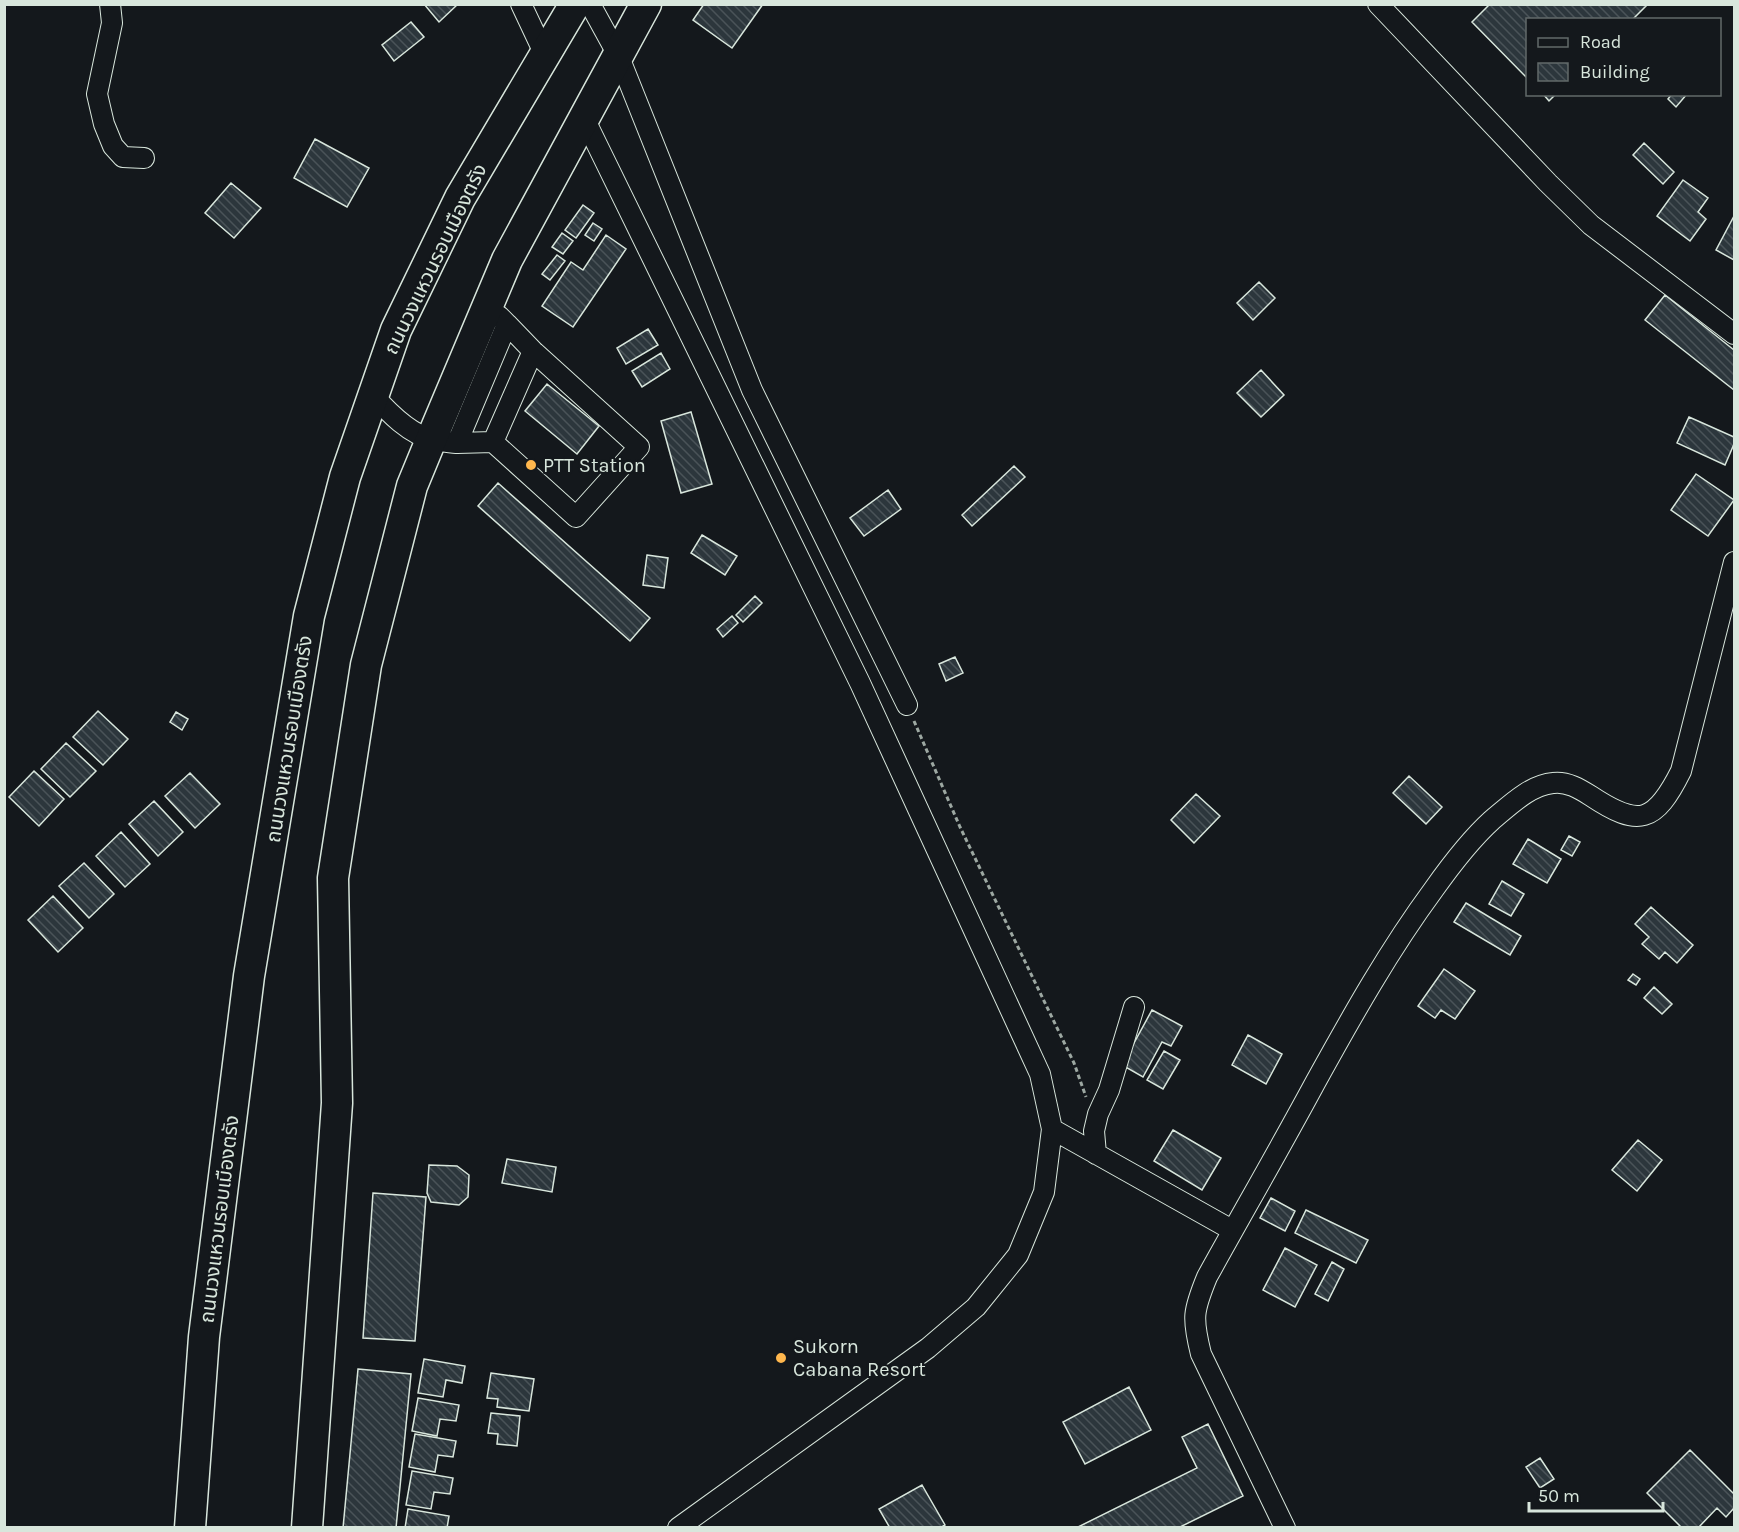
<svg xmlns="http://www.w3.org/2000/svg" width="1739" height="1532" font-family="Karla,'Noto Sans Thai',sans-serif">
<defs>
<pattern id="building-back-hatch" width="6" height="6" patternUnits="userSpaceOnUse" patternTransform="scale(1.5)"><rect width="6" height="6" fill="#2c363c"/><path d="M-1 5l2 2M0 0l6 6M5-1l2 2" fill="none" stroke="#4a5358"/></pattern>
</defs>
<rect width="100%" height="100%" fill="#14181c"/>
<path fill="url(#building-back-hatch)" stroke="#d8e6dc" stroke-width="1.5" d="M424 4H458L439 22Z
M704 4H763L732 48 693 20Z
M1490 4H1644L1646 6 1632 20H1528V79L1472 22Z
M411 22 424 37 394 61 382 45Z
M1543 94H1556L1549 101Z
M1672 94H1687L1676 107 1668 99Z
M315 139 369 168 347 207 294 178Z
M1644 143 1674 172 1663 184 1633 155Z
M1683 180 1708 198 1698 212 1706 219 1690 241 1657 216Z
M231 183 261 208 234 238 205 213Z
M583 205 594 213 576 238 565 230Z
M1734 216V260L1716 250Z
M593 223 602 229 594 241 585 235Z
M562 233 573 241 563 254 552 247Z
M606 235 626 249 573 327 542 306 571 262 583 270Z
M557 255 565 261 550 280 542 274Z
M1259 282 1275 298 1253 320 1237 303Z
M1665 295 1734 350V390L1645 320Z
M648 329 658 345 626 364 617 348Z
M661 353 670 369 642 387 632 371Z
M1261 370 1284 395 1261 417 1237 393Z
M547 384 599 426 577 454 525 411Z
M691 412 712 484 681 493 661 421Z
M1689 417 1734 437V444L1725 465 1677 443Z
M1014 466 1025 477 972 526 962 515Z
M1696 474 1734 500 1708 536 1671 510Z
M498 483 650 618 630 641 478 506Z
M888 490 901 509 864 536 850 518Z
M702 535 737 556 725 575 691 553Z
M647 555 668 558 664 588 643 585Z
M755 596 762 603 743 622 736 615Z
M732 616 738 623 723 637 717 629Z
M955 657 963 673 946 681 939 664Z
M98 711 128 739 103 765 73 737Z
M176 712 188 719 182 730 170 722Z
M66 743 96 771 70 797 41 769Z
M34 771 64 799 39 826 9 797Z
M190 773 220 804 195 828 165 796Z
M1409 776 1442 807 1426 824 1393 793Z
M1196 794 1220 816 1194 843 1171 820Z
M154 801 183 832 158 856 129 824Z
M121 832 150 864 125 887 96 856Z
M1569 836 1580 842 1572 856 1561 850Z
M1528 839 1561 859 1547 883 1513 864Z
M84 863 114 894 89 918 59 886Z
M1502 881 1524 894 1511 916 1489 904Z
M53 896 83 928 58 952 28 920Z
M1466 903 1521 936 1510 955 1454 922Z
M1651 907 1693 945 1677 963 1665 952 1659 959 1642 944 1649 937 1635 924Z
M1444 969 1475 991 1455 1019 1441 1010 1435 1018 1418 1006Z
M1633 974 1640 979 1636 985 1628 980Z
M1654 987 1672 1004 1662 1014 1644 998Z
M1152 1010 1182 1026 1171 1046 1162 1042 1143 1077 1122 1065Z
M1248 1035 1282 1054 1266 1084 1232 1065Z
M1164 1051 1180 1060 1163 1089 1147 1080Z
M1173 1130 1221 1158 1202 1190 1154 1161Z
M1638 1140 1662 1160 1637 1191 1612 1170Z
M507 1159 556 1167 552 1192 502 1183Z
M429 1165 457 1166 469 1175 468 1197 459 1205 431 1202 427 1193Z
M373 1193 426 1197 415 1341 363 1338Z
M1271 1198 1295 1211 1285 1231 1260 1218Z
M1306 1210 1368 1240 1356 1263 1295 1233Z
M1285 1248 1317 1265 1295 1307 1263 1290Z
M1332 1262 1344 1269 1328 1301 1315 1294Z
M424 1359 465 1366 462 1383 446 1380 443 1397 418 1393Z
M358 1369 411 1374 396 1528H343Z
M491 1373 534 1379 529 1411 497 1407 498 1399 487 1398Z
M1129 1387 1151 1430 1085 1464 1063 1422Z
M418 1398 459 1405 456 1421 440 1419 437 1436 412 1431Z
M491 1413 520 1416 517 1446 497 1444 498 1434 488 1433Z
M1208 1424 1243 1496 1178 1528H1076L1197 1468 1182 1437Z
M415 1434 456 1441 453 1457 438 1455 435 1472 409 1467Z
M1690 1450 1734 1494V1508L1726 1517 1717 1508 1698 1528H1682L1647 1493Z
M1540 1458 1554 1479 1540 1488 1526 1467Z
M412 1471 453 1478 450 1494 434 1492 431 1509 406 1505Z
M922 1485 945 1525 940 1528H890L879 1509Z
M408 1509 449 1516 447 1528H405Z"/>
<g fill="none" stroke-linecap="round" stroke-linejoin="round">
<defs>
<path id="minor" d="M110 4 112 23 97 94 104 124 113 146 123 157 144 158
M521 4 545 55
M590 4 619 57 752 390 907 705
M1378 4 1548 183 1591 225 1734 334
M584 118 860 683 1040 1074 1052 1129 1044 1192 1018 1255 976 1307 928 1348 678 1528
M373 395C388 412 410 435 434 440 441 442 450 442 457 443L507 324 499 316
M493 442 533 351
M457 443 493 442 576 517 639 447 533 351 507 324
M1052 1129 1232 1230
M1096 1154 1094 1131 1098 1114 1109 1090 1134 1007
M1285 1528 1201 1354C1192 1318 1193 1311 1207 1277 1243 1212 1280 1148 1315 1083 1352 1016 1389 950 1434 889 1451 865 1470 840 1492 820 1509 806 1530 785 1553 783 1567 781 1580 789 1591 796 1639 828 1655 823 1681 771L1734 562"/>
<path id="highway" d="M190 1528 204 1337 249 976 309 616 345 477 396 330 460 198 575 4
M307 1528 337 1103 333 878 366 665 412 486 431 440 507 260 646 4"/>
</defs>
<use href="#minor" stroke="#d8e6dc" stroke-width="22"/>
<use href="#highway" stroke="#d8e6dc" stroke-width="33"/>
<path stroke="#9da8a2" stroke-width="3" stroke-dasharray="4.5 3" stroke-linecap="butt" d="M914 721 960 827 1074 1063 1086 1097"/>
<use href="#minor" stroke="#14181c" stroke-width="20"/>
<use href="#highway" stroke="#14181c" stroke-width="30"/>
</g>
<g fill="#ffb74d" stroke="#14181c" stroke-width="2">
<circle cx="531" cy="465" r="6"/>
<circle cx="781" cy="1358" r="6"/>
</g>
<g text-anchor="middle" stroke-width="4.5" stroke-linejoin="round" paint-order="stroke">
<g font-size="20" fill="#d8e6dc" stroke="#14181c">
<text transform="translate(435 259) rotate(-64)" y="7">ถนนวงแหวนรอบเมืองตรัง</text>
<text transform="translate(289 739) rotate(-81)" y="7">ถนนวงแหวนรอบเมืองตรัง</text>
<text transform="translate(219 1219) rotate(-83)" y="7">ถนนวงแหวนรอบเมืองตรัง</text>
</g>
<g font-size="20" fill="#d8e6dc" stroke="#14181c" text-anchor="start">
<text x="543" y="472">PTT Station</text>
<text x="793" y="1353">Sukorn<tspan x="793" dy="23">Cabana Resort</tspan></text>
</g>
</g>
<rect width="1739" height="1532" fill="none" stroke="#d8e6dc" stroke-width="12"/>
<rect x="1526" y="18" width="195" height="78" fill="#14181c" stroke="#626a69" stroke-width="1.5"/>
<rect x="1538" y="38" width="30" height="9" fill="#14181c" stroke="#626a69" stroke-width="1.5"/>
<text x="1580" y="48" font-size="18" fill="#d8e6dc">Road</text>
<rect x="1538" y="63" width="30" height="18" fill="url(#building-back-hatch)" stroke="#626a69" stroke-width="1.5"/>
<text x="1580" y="78" font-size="18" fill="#d8e6dc">Building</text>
<path d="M1529 1502v9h134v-9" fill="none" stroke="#d8e6dc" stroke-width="3"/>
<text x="1538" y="1502" font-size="18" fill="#d8e6dc" stroke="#14181c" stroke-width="4.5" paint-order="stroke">50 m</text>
</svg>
